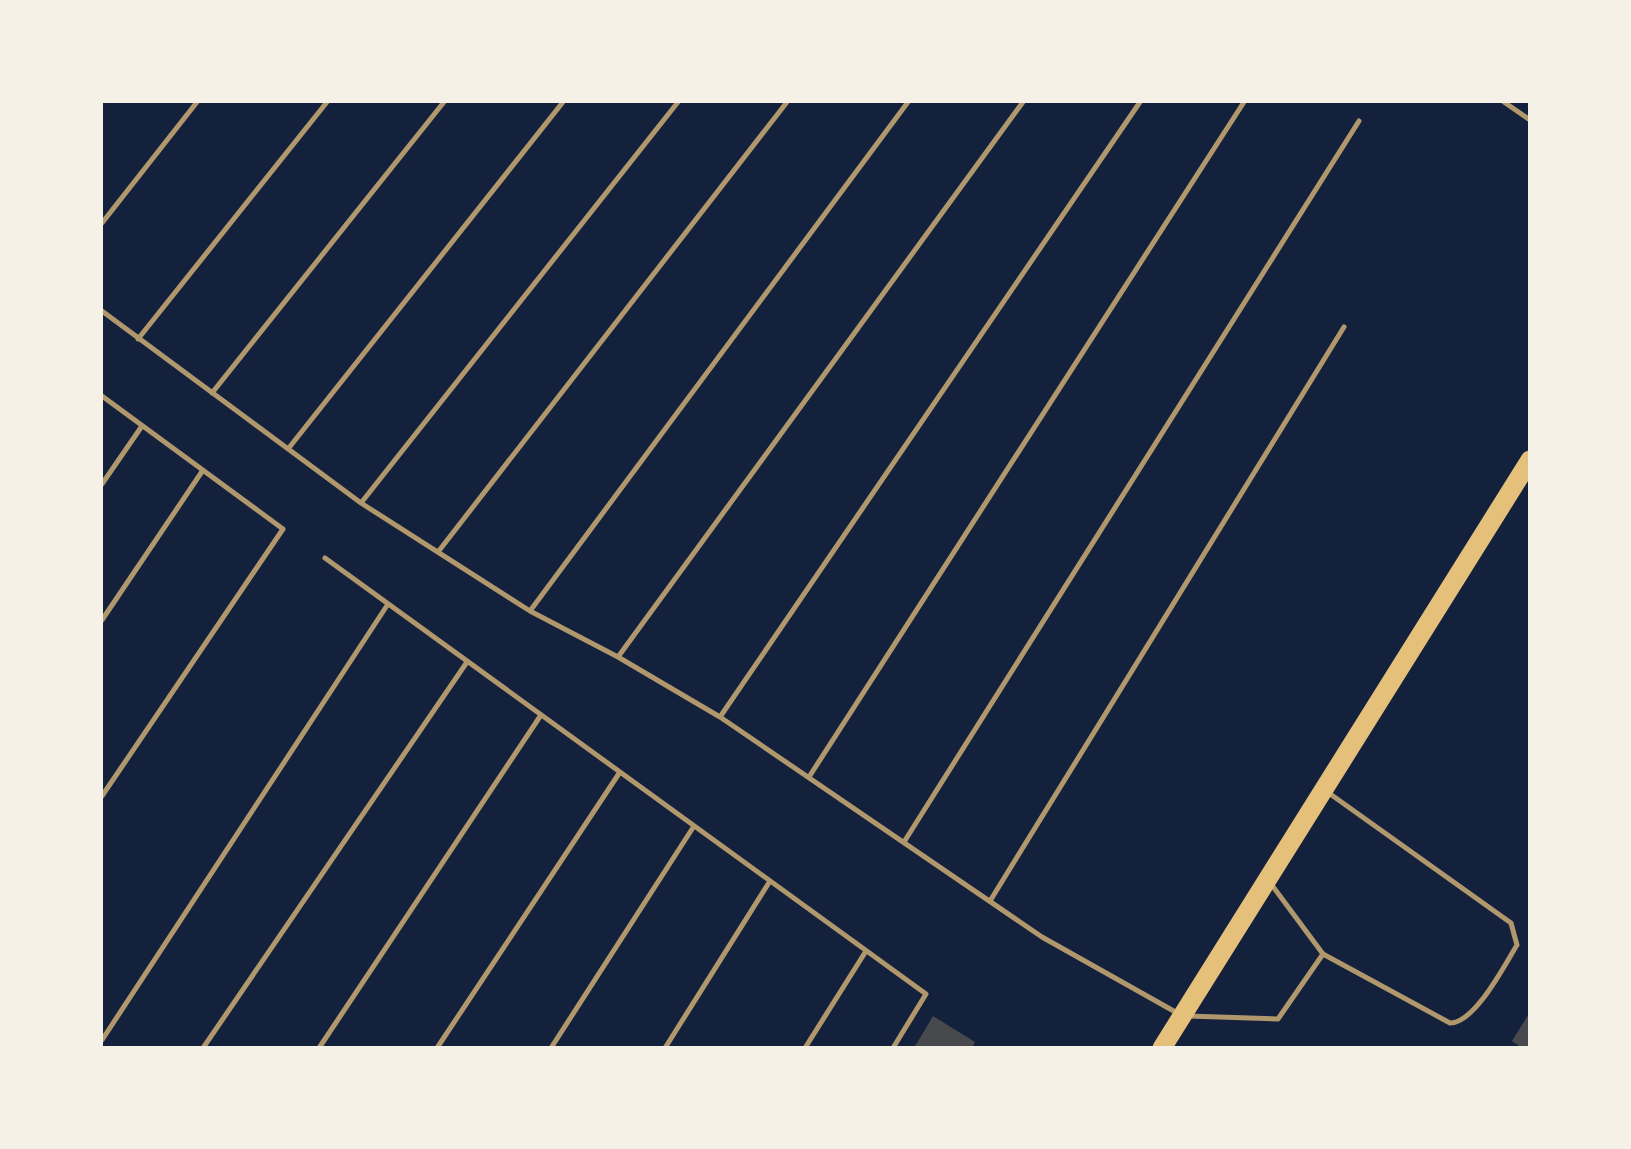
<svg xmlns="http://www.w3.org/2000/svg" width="1631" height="1149" font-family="'DejaVu Sans',sans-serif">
<rect width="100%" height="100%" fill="#14213d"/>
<path fill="#48494c" d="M1530 1012V1048H1522L1512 1041Z
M933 1016 975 1042 972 1048H914Z"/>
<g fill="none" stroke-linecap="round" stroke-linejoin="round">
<path stroke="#b1986c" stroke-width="5" d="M1504 102 1530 120
M102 223 197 102
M102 311 361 503 530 611 618 657 720 717 1042 937 1179 1014
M138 339 327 102
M212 393 444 102
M102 396 283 529 102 796
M288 449 563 102
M102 484 142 426
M361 503 678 102
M438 552 787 102
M325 558 926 994 893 1048
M530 611 908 102
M102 620 203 470
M618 657 1023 102
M720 717 1140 102
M809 777 1244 102
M904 842 1359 121
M990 901 1344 327
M1323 954 1450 1023C1475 1023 1504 966 1517 945L1511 923 1326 791
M1188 1016 1278 1019 1323 954 1271 884
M102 1040 388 604
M203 1048 467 662
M319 1048 541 715
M437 1048 620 772
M551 1048 694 826
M665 1048 770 881
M805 1048 866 951"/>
<path stroke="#e5c07b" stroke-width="19" d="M1162 1048 1530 460"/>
</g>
<rect width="1631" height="1149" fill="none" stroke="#f6f1e7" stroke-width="206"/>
</svg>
